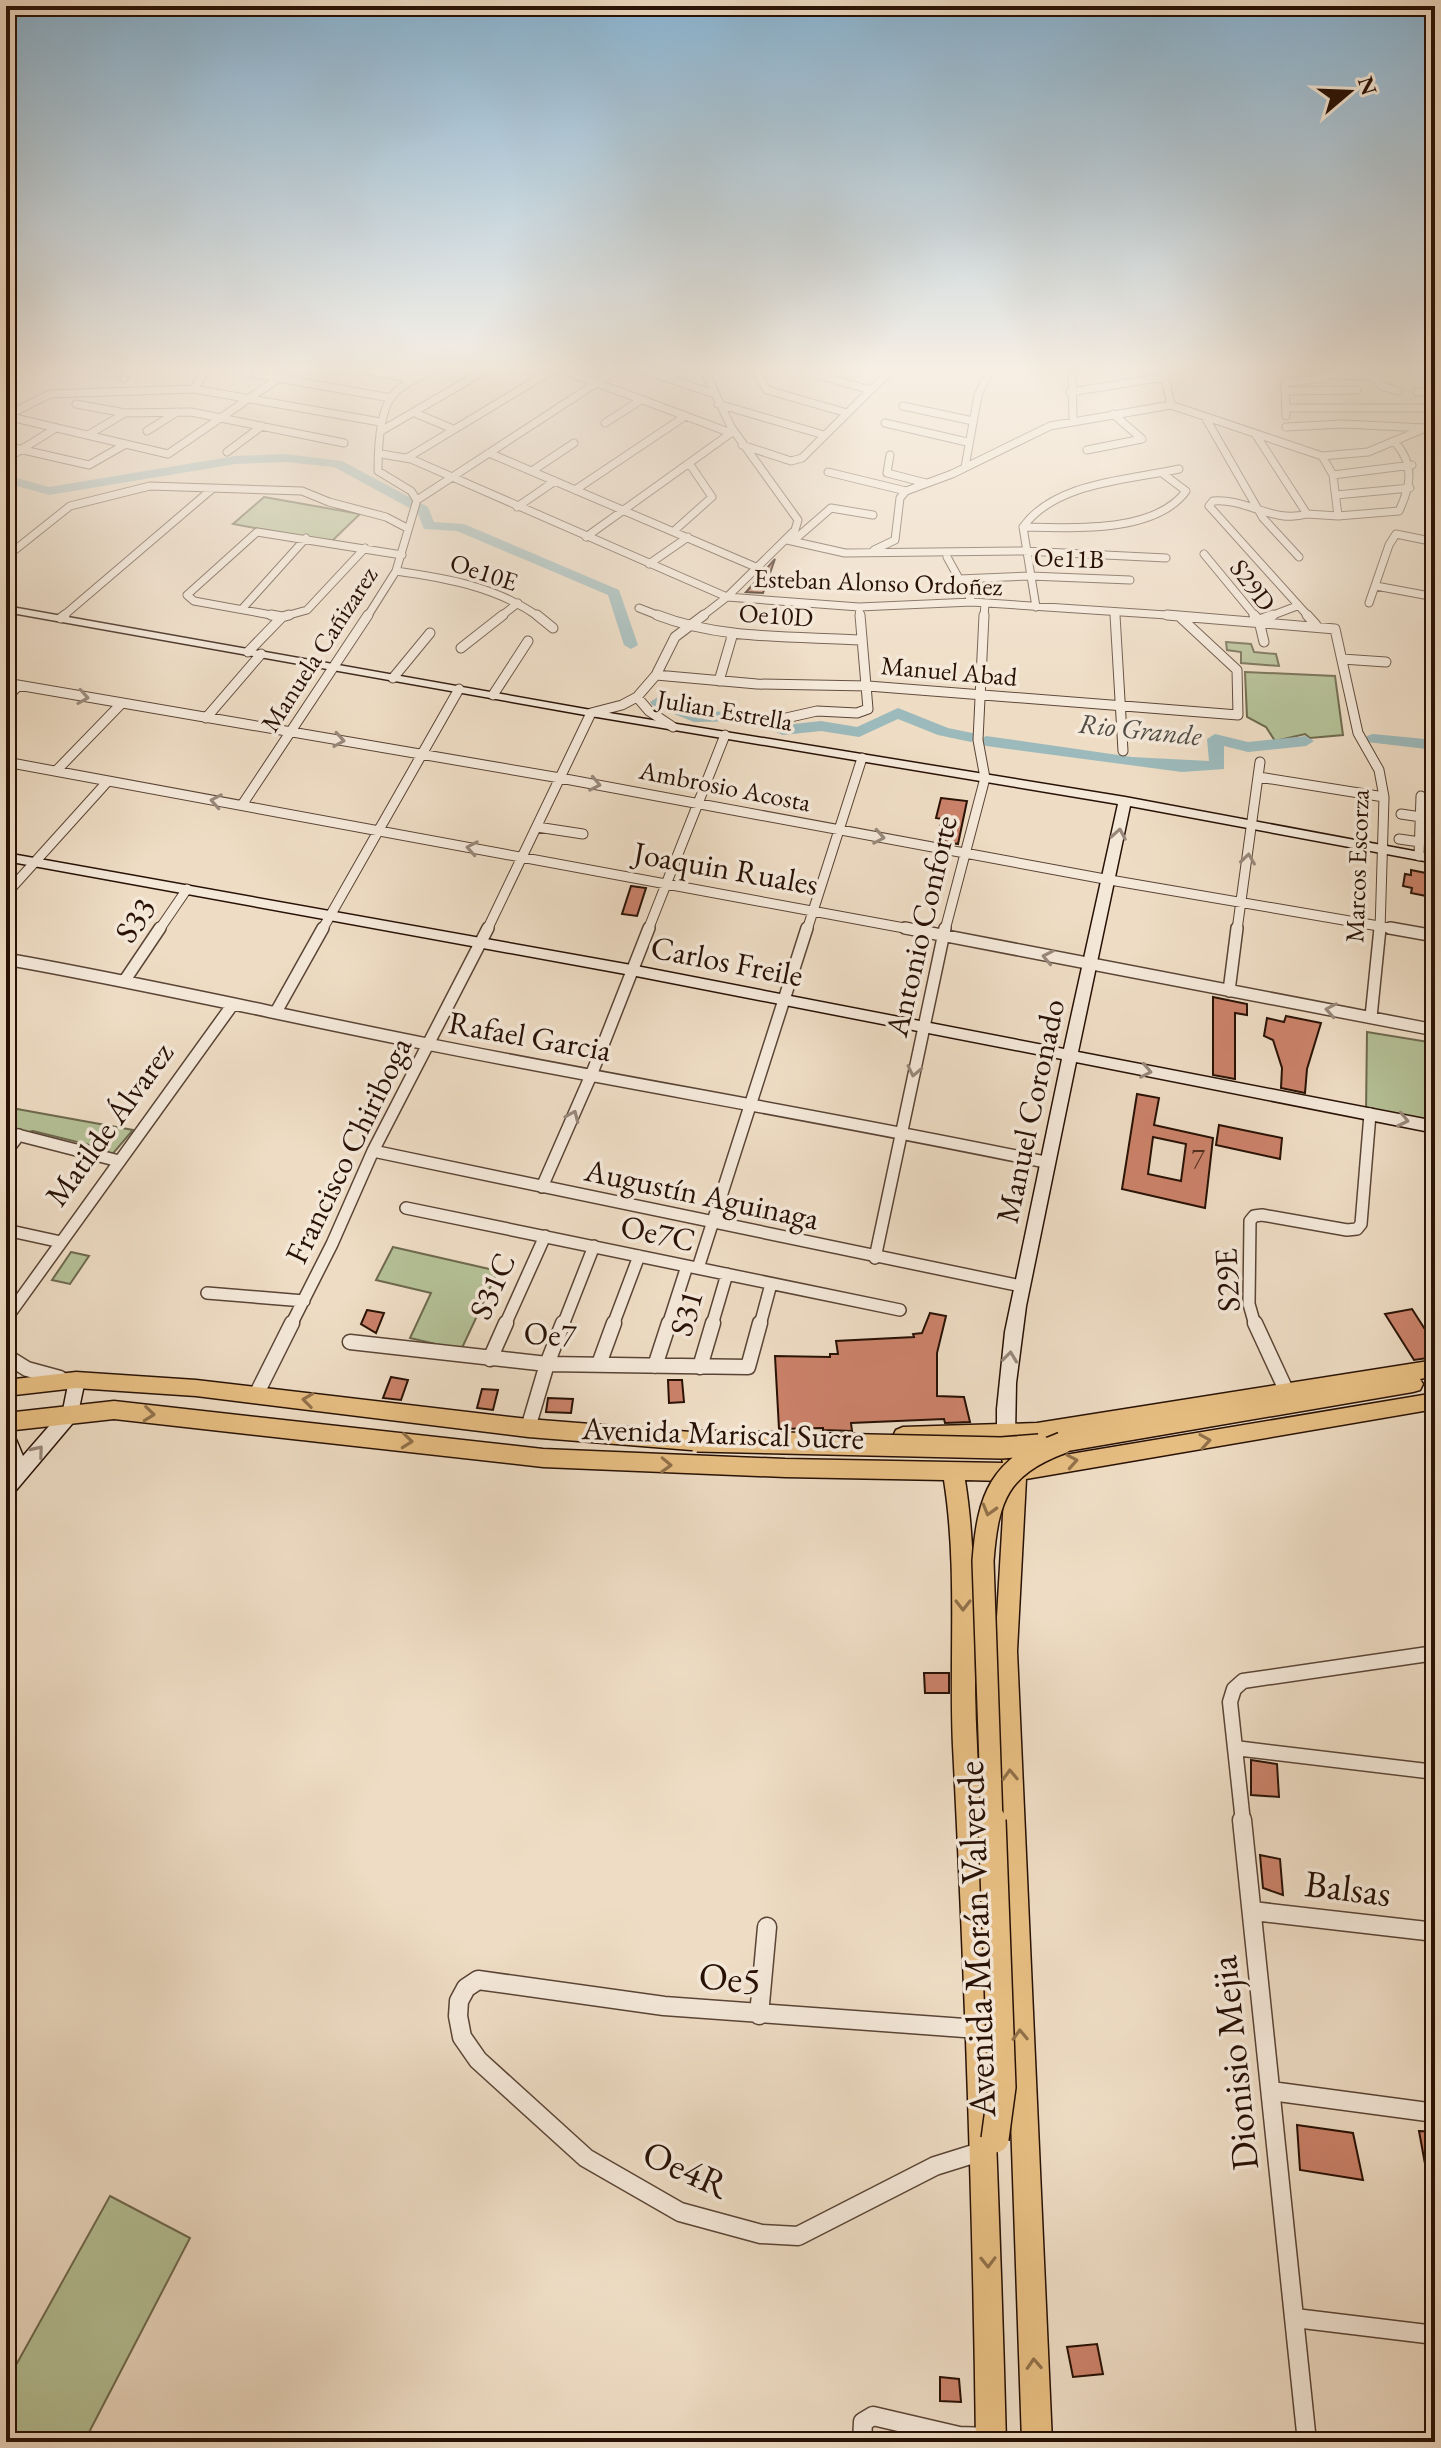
<svg xmlns="http://www.w3.org/2000/svg" width="1441" height="2448" font-family="'EB Garamond',serif">
<rect width="100%" height="100%" fill="#eedcc4"/>
<filter id="stains"><feTurbulence type="fractalNoise" baseFrequency=".0025" numOctaves="4"/><feColorMatrix values="0 0 0 0 .2 0 0 0 0 .09 0 0 0 0 .02 0 0 0 .5 -.17"/></filter>
<radialGradient id="worn" r=".72"><stop offset=".6" stop-color="#630" stop-opacity="0"/><stop offset="1" stop-color="#630" stop-opacity=".3"/></radialGradient>
<path fill="#b5c197" stroke="#6e694e" stroke-width="2" d="M264 497 360 514 331 542 233 524Z
M1226 642 1251 644 1254 652 1276 654 1279 666 1241 663V652L1227 650Z
M1245 672 1335 676 1343 735 1310 738 1305 734 1275 741 1266 727 1247 717Z
M1367 1032 1435 1043V1125L1366 1112Z
M6 1107 133 1130 110 1157 95 1154 90 1145 33 1131 6 1137Z
M393 1247 498 1271 461 1350 410 1338 431 1293 376 1280Z
M71 1252 89 1256 70 1284 52 1280Z
M110 2196 190 2238 84 2442H6V2383Z"/>
<g fill="none" stroke-linecap="round" stroke-linejoin="round">
<path fill="#9cbabc" fill-rule="evenodd" d="M286 454 342 461 428 507 434 522 464 524 619 590 638 645 631 649 624 645 608 595 457 531 424 529 417 512 334 467 286 462 235 464 49 495 6 483V475L49 487 235 456Z
M658 697 696 712 754 711 785 725 821 721 857 727 898 708 948 728 977 734 979 737 971 742 938 735 898 719 859 737 821 731 783 735 751 721 694 722 652 705 650 702Z
M1215 734 1248 742 1306 736 1314 741 1306 746 1248 752 1224 746V769L1182 772 986 746 978 741 986 736 1132 757 1209 761 1207 739Z
M1373 734 1435 740V750L1367 742V736Z"/>
</g>
<path fill="#cb826a" stroke="#281105" stroke-width="2" fill-rule="evenodd" d="M775 559 763 593 746 592Z
M941 798 967 801 958 844 937 840 942 819 936 818Z
M1411 870 1431 874 1430 879 1435 880V893L1431 892V897L1411 893 1412 888 1403 886 1405 874 1411 875Z
M631 886 646 888 637 916 622 914Z
M1213 997 1247 1004V1015L1235 1013V1079L1213 1075Z
M1286 1016 1321 1023 1307 1069 1305 1093 1281 1088 1282 1068 1273 1040 1264 1036 1267 1018 1284 1022Z
M1137 1094 1159 1098 1154 1125 1213 1138 1205 1208 1122 1189ZM1153 1137 1186 1144 1181 1181 1148 1174Z
M1219 1125 1282 1138 1280 1159 1216 1145Z
M1412 1309 1435 1345V1357L1414 1360 1385 1314Z
M367 1310 384 1313 376 1333 361 1324Z
M930 1313 946 1316 937 1353V1396L964 1397 970 1422 945 1423 944 1419 851 1423 852 1431 823 1430V1428L779 1429 775 1356 830 1357V1354H838L836 1341 914 1337 913 1334 922 1333Z
M391 1377 408 1380 401 1400 383 1398Z
M668 1380H682L684 1402 669 1403Z
M482 1389 498 1390 493 1410 477 1408Z
M548 1398 573 1399 571 1413 546 1412Z
M924 1673H949V1693H925Z
M1251 1760 1277 1764 1279 1797 1251 1795Z
M1260 1855 1280 1859 1283 1895 1263 1888Z
M1297 2125 1353 2133 1363 2180 1300 2170Z
M1419 2131 1435 2132V2190L1430 2191Z
M1097 2344 1103 2374 1073 2377 1067 2347Z
M940 2377 959 2379 961 2402 940 2401Z"/>
<g fill="none" stroke-linecap="round" stroke-linejoin="round">
<defs>
<path id="street-far4" d="M346 367 414 379
M554 367 731 433
M636 367 711 393
M754 367 767 390 847 413
M806 367 815 374 870 390
M1072 367 1073 420
M1163 367 1171 405
M6 368 9 367
M245 372 391 398
M1323 375 1373 376 1381 386 1398 391
M124 378 132 367
M6 379H18
M194 389 208 367
M1284 391 1357 390
M1070 392 1165 377
M1417 392H1435
M76 404 125 413 191 412 344 443
M718 404 824 435
M1171 405 1322 456 1368 452 1435 424
M903 406 973 421
M1286 408H1435
M415 413 453 429
M1113 414 1142 439
M6 416 50 394 194 389 380 422
M6 416 168 454 295 367
M1286 416 1285 383 1322 378 1320 367
M1205 417 1263 518 1299 557
M605 423 641 400
M885 423 967 442
M1286 427 1342 424 1426 428
M147 431 177 412
M381 431 491 367
M88 435 125 413
M1256 435 1307 514C1273 524 1247 498 1213 501L1209 506 1309 617
M742 445 791 461 802 458 894 367
M6 446 89 465 126 444
M1087 450 1142 439
M227 452 262 426
M489 453 758 568
M381 454 411 459 727 597 859 607 972 602 1197 617
M890 455 887 473 926 483
M1322 456 1333 475 1338 516
M407 458 556 368
M6 459 56 428
M965 467 978 395 992 367
M532 471 574 443
M828 472 906 491
M1333 475 1412 465
M575 490 684 417
M1336 495 1410 488
M417 500 621 367
M517 507 555 481
M1307 514 1338 516 1399 511C1411 485 1415 465 1395 442
M1023 527C1070 528 1155 534 1186 491L1162 473
M1023 527C1055 482 1129 480 1179 469
M1023 527 1036 607
M675 530 712 497 689 463
M586 537 731 433
M787 540 845 553 1024 551 1166 558
M793 541 831 508 873 515
M874 550 895 540 900 498 906 491 952 474 1050 426 1171 405
M1204 554 1256 617
M6 557 70 506 150 486 302 491 329 502 386 517 407 528
M947 557 972 602
M649 564 688 537
M396 571C446 578 497 587 539 617
M959 579 1030 576 1130 580
M1376 586 1435 597
M1369 603 1389 545 1396 534 1435 542
M859 607 860 617
M639 608 662 617
M242 609 306 538
M1115 613V617
M62 617 212 489
M282 617 194 601 187 595 257 532 402 555
M282 617 307 610 365 548
M367 617 396 571 417 500 411 491 378 471C378 450 379 411 393 395 404 382 424 375 438 367
M500 617 518 603
M701 617 727 597 795 530 798 520 731 427 703 367
M984 617 985 603
M1268 617 1297 606"/>
<path id="street-far3" d="M271 615 282 617
M537 615 553 628
M657 615C721 640 794 636 862 640
M1115 615 1123 751
M1167 615 1335 629 1358 733 1379 770 1384 797 1380 930
M1254 615 1259 621 1264 642
M1307 615 1316 625
M61 618 65 615
M1262 619 1273 615
M461 648 503 615
M248 652 282 617 289 615
M1342 659 1386 662
M656 675 757 684 868 686 1238 715 1237 670 1180 617
M393 678 430 633
M719 681 733 633
M6 683 560 778 1110 880 1402 930
M493 695 528 641
M637 697 649 711 673 727
M6 698 18 686
M206 718 261 654
M786 718 817 711 857 713 868 709 860 615
M1430 723 1435 706
M6 762 915 930
M56 771 122 703
M1259 777 1384 797
M242 805 368 615
M1401 814 1421 817
M537 827 583 834
M1399 839 1420 842
M1419 856 1421 796
M6 894 108 781
M159 930 187 889
M322 930 459 689
M487 930 591 713 622 705 637 697 656 675 675 637 704 615
M648 930 725 735
M807 930 862 758
M945 930 985 778 978 740 984 615
M1237 930 1260 762"/>
<path id="street-far2" d="M905 928 1435 1030
M1390 928 1435 936
M6 959C147 984 286 1016 427 1044 633 1085 840 1119 1045 1162
M125 980 160 928
M1229 991 1237 928
M276 1012 323 928
M1371 1017 1380 928
M6 1132 119 1161
M373 1151 1021 1286
M6 1152 19 1135
M542 1187 592 1073 649 928
M406 1208 900 1310
M6 1230 61 1242
M875 1258 945 928
M698 1268 807 928
M207 1293 304 1301
M6 1319 233 1004
M291 1325 332 1244 373 1151 488 928
M505 1325 545 1236
M563 1325 594 1246
M613 1325 639 1256
M668 1325 687 1266
M712 1325 727 1274
M760 1325 771 1284
M1255 1325 1249 1304 1250 1221 1254 1216 1262 1215 1347 1230 1357 1229 1361 1224 1370 1114"/>
<path id="street-far1" d="M1255 1323 1286 1390
M350 1342 547 1364 748 1367 760 1323
M6 1356 27 1369 60 1378
M490 1359 506 1323
M599 1364 614 1323
M655 1366 669 1323
M700 1367 713 1323
M257 1393 292 1323
M528 1428 547 1364 563 1323
M1235 1748 1435 1772
M1243 1822 1230 1702 1234 1689 1243 1681 1435 1653"/>
<path id="street" d="M1242 1820 1307 2442
M1253 1911 1435 1932
M759 2015 767 1927
M978 2029 664 2006 478 1980 466 1988 459 2001 458 2016 462 2037 478 2060 586 2158 680 2212 761 2234 798 2236 935 2166 983 2151
M1271 2091 1435 2113
M1295 2318 1435 2335
M862 2442 863 2422 873 2416 959 2436 991 2437"/>
<path id="secondary" d="M6 606 591 710 1125 797 1435 855V863L1130 806 1078 1052 1435 1121V1133L1076 1062 1026 1306 1016 1383 1015 1435 1012 1440 1006 1443 1000 1440 997 1435V1409L1005 1332 1062 1059 631 975 6 861V853L631 965 1064 1049 1118 804 591 716 6 612Z
M76 1373 82 1375 85 1380 77 1418 12 1495 6 1497V1427L12 1430 23 1456 63 1410 70 1375Z"/>
<path id="primary" d="M1435 1360V1376L1420 1379 1423 1384 1420 1390 1413 1392 1062 1452 1055 1449 1052 1443 1054 1438 1018 1441 1023 1462 1435 1393V1409L1026 1479 1017 1651 1052 2442H1022L995 1651 1005 1481 965 1480C979 1568 972 1657 977 1746 990 1978 1000 2210 1006 2442H976C973 2210 965 1978 953 1746 949 1657 958 1568 944 1480L785 1477 543 1467 114 1419 6 1431V1413L114 1401 543 1449 785 1459 1003 1463 998 1442 903 1445 896 1442 893 1436 896 1430 903 1427 1037 1423Z
M76 1372 196 1380 528 1419 691 1432 710 1430 717 1433 720 1439 717 1445 691 1450 528 1437 196 1396 76 1388 6 1396V1380Z"/>
</defs>
<use href="#street-far4" stroke="#5a4435" stroke-width="9"/>
<use href="#street-far3" stroke="#5a4435" stroke-width="11"/>
<use href="#street-far2" stroke="#5a4435" stroke-width="14"/>
<use href="#street-far1" stroke="#5a4435" stroke-width="17"/>
<use href="#street" stroke="#5a4435" stroke-width="21"/>
<use href="#secondary" stroke="#281105" stroke-width="3"/>
<use href="#primary" stroke="#281105" stroke-width="3"/>
<use href="#street-far4" stroke="#f4e8d9" stroke-width="7"/>
<use href="#street-far3" stroke="#f4e8d9" stroke-width="9"/>
<use href="#street-far2" stroke="#f4e8d9" stroke-width="11"/>
<use href="#street-far1" stroke="#f4e8d9" stroke-width="14"/>
<use href="#street" stroke="#f4e8d9" stroke-width="18"/>
<use href="#secondary" fill="#f4e8d9" fill-rule="evenodd"/>
<use href="#primary" fill="#e7be82" fill-rule="evenodd"/>
<defs>
<path id="primary-bridge-far1" d="M697 1441 1001 1448 1039 1445
M992 1822 983 1561C988 1496 999 1467 1062 1443"/>
<path id="primary-bridge" d="M992 1820 1002 2087 995 2139"/>
</defs>
<use href="#primary-bridge-far1" stroke="#281105" stroke-width="24" stroke-linecap="butt"/>
<use href="#primary-bridge" stroke="#281105" stroke-width="30" stroke-linecap="butt"/>
<use href="#primary-bridge-far1" stroke="#e7be82" stroke-width="21"/>
<use href="#primary-bridge" stroke="#e7be82" stroke-width="27"/>
</g>
<defs><path id="oneway-chevron" d="M-2-3.5L2.5 0L-2 3.5" fill="none" stroke-width="1.6" stroke-linecap="round" stroke-linejoin="round" transform="scale(2)"/></defs>
<g stroke="#98877a">
<use href="#oneway-chevron" transform="translate(83 697) rotate(9)"/>
<use href="#oneway-chevron" transform="translate(339 740) rotate(9)"/>
<use href="#oneway-chevron" transform="translate(595 784) rotate(11)"/>
<use href="#oneway-chevron" transform="translate(216 801) rotate(-170)"/>
<use href="#oneway-chevron" transform="translate(1119 834) rotate(-80)"/>
<use href="#oneway-chevron" transform="translate(879 837) rotate(10)"/>
<use href="#oneway-chevron" transform="translate(472 848) rotate(-170)"/>
<use href="#oneway-chevron" transform="translate(1248 859) rotate(-82)"/>
<use href="#oneway-chevron" transform="translate(1048 957) rotate(-169)"/>
<use href="#oneway-chevron" transform="translate(1331 1010) rotate(-170)"/>
<use href="#oneway-chevron" transform="translate(914 1071) rotate(102)"/>
<use href="#oneway-chevron" transform="translate(1146 1071) rotate(11)"/>
<use href="#oneway-chevron" transform="translate(573 1116) rotate(-66)"/>
<use href="#oneway-chevron" transform="translate(1403 1120) rotate(12)"/>
<use href="#oneway-chevron" transform="translate(1010 1357) rotate(-83)"/>
<use href="#oneway-chevron" transform="translate(38 1451) rotate(-50)"/>
</g>
<g stroke="#91704a">
<use href="#oneway-chevron" transform="translate(308 1400) rotate(-173)"/>
<use href="#oneway-chevron" transform="translate(149 1414) rotate(6)"/>
<use href="#oneway-chevron" transform="translate(407 1441) rotate(6)"/>
<use href="#oneway-chevron" transform="translate(1205 1441) rotate(-9)"/>
<use href="#oneway-chevron" transform="translate(1072 1461) rotate(-10)"/>
<use href="#oneway-chevron" transform="translate(666 1465) rotate(2)"/>
<use href="#oneway-chevron" transform="translate(989 1510) rotate(106)"/>
<use href="#oneway-chevron" transform="translate(963 1605) rotate(90)"/>
<use href="#oneway-chevron" transform="translate(1010 1775) rotate(-92)"/>
<use href="#oneway-chevron" transform="translate(1020 2035) rotate(-92)"/>
<use href="#oneway-chevron" transform="translate(988 2262) rotate(89)"/>
<use href="#oneway-chevron" transform="translate(1034 2364) rotate(-93)"/>
</g>
<linearGradient id="sky" x2="0" y2="1"><stop stop-color="#89b6d6"/><stop offset="0.52" stop-color="#f7efe4"/><stop offset="1" stop-color="#f7efe4" stop-opacity="0"/></linearGradient>
<rect width="1441" height="710" fill="url(#sky)"/>
<g text-anchor="middle" stroke-width="7" stroke-linejoin="round" paint-order="stroke">
<g font-size="26" fill="#281105" stroke="#f4e8d9">
<text transform="translate(1069 558) rotate(2)" y="9">Oe11B</text>
<text transform="translate(484 572) rotate(18)" y="9">Oe10E</text>
<text transform="translate(878 582) rotate(2)" y="9">Esteban Alonso Ordoñez</text>
<text transform="translate(1253 585) rotate(53)" y="9">S29D</text>
<text transform="translate(776 615) rotate(4)" y="9">Oe10D</text>
<text transform="translate(319 649) rotate(-57)" y="9">Manuela Cañizarez</text>
<text transform="translate(949 671) rotate(5)" y="9">Manuel Abad</text>
<text transform="translate(725 710) rotate(10)" y="9">Julian Estrella</text>
<text transform="translate(725 786) rotate(11)" y="9">Ambrosio Acosta</text>
<text transform="translate(1357 866) rotate(-88)" y="9">Marcos Escorza</text>
</g>
<g font-size="28" font-style="italic" fill="#514c45" stroke="#f4e8d9">
<text transform="translate(1140 729) rotate(6)" y="10">Rio Grande</text>
</g>
<g font-size="28" fill="#512d1e">
<text x="1198" y="1168">7</text>
</g>
<g font-size="32" fill="#281105" stroke="#f4e8d9">
<text transform="translate(726 868) rotate(10)" y="11">Joaquin Ruales</text>
<text transform="translate(135 920) rotate(-56)" y="11">S33</text>
<text transform="translate(921 926) rotate(-77)" y="11">Antonio Conforte</text>
<text transform="translate(727 961) rotate(11)" y="11">Carlos Freile</text>
<text transform="translate(530 1036) rotate(10)" y="11">Rafael Garcia</text>
<text transform="translate(1030 1111) rotate(-78)" y="11">Manuel Coronado</text>
<text transform="translate(109 1124) rotate(-54)" y="11">Matilde Álvarez</text>
<text transform="translate(348 1150) rotate(-64)" y="11">Francisco Chiriboga</text>
<text transform="translate(702 1194) rotate(12)" y="11">Augustín Aguinaga</text>
<text transform="translate(658 1233) rotate(12)" y="11">Oe7C</text>
<text transform="translate(1227 1280) rotate(-93)" y="11">S29E</text>
<text transform="translate(492 1286) rotate(-66)" y="11">S31C</text>
<text transform="translate(686 1313) rotate(-74)" y="11">S31</text>
<text transform="translate(550 1334) rotate(3)" y="11">Oe7</text>
<text transform="translate(723 1433) rotate(2)" y="11">Avenida Mariscal Sucre</text>
</g>
<g font-size="38" fill="#281105" stroke="#f4e8d9">
<text transform="translate(1348 1888) rotate(7)" y="13">Balsas</text>
<text transform="translate(976 1939) rotate(-92)" y="13">Avenida Morán Valverde</text>
<text transform="translate(730 1978) rotate(6)" y="13">Oe5</text>
<text transform="translate(1234 2063) rotate(-96)" y="13">Dionisio Mejia</text>
<text transform="translate(686 2169) rotate(24)" y="13">Oe4R</text>
</g>
</g>
<rect width="1441" height="2448" fill="none" stroke="#eedcc4" stroke-width="32"/>
<rect x="8" y="8" width="1425" height="2432" fill="none" stroke="#281105" stroke-width="4"/>
<rect x="16" y="16" width="1409" height="2416" fill="none" stroke="#281105" stroke-width="2"/>
<g transform="translate(1349 92) rotate(71)" stroke="#f4e8d9" stroke-width="6" paint-order="stroke">
<path d="M0-6L14 30L0 20L-14 30Z" fill="#281105"/>
<text y="-12" font-size="22" font-weight="bold" text-anchor="middle" fill="#281105">N</text>
</g>
<rect width="100%" height="100%" filter="url(#stains)"/>
<rect width="100%" height="100%" fill="url(#worn)"/>
</svg>
